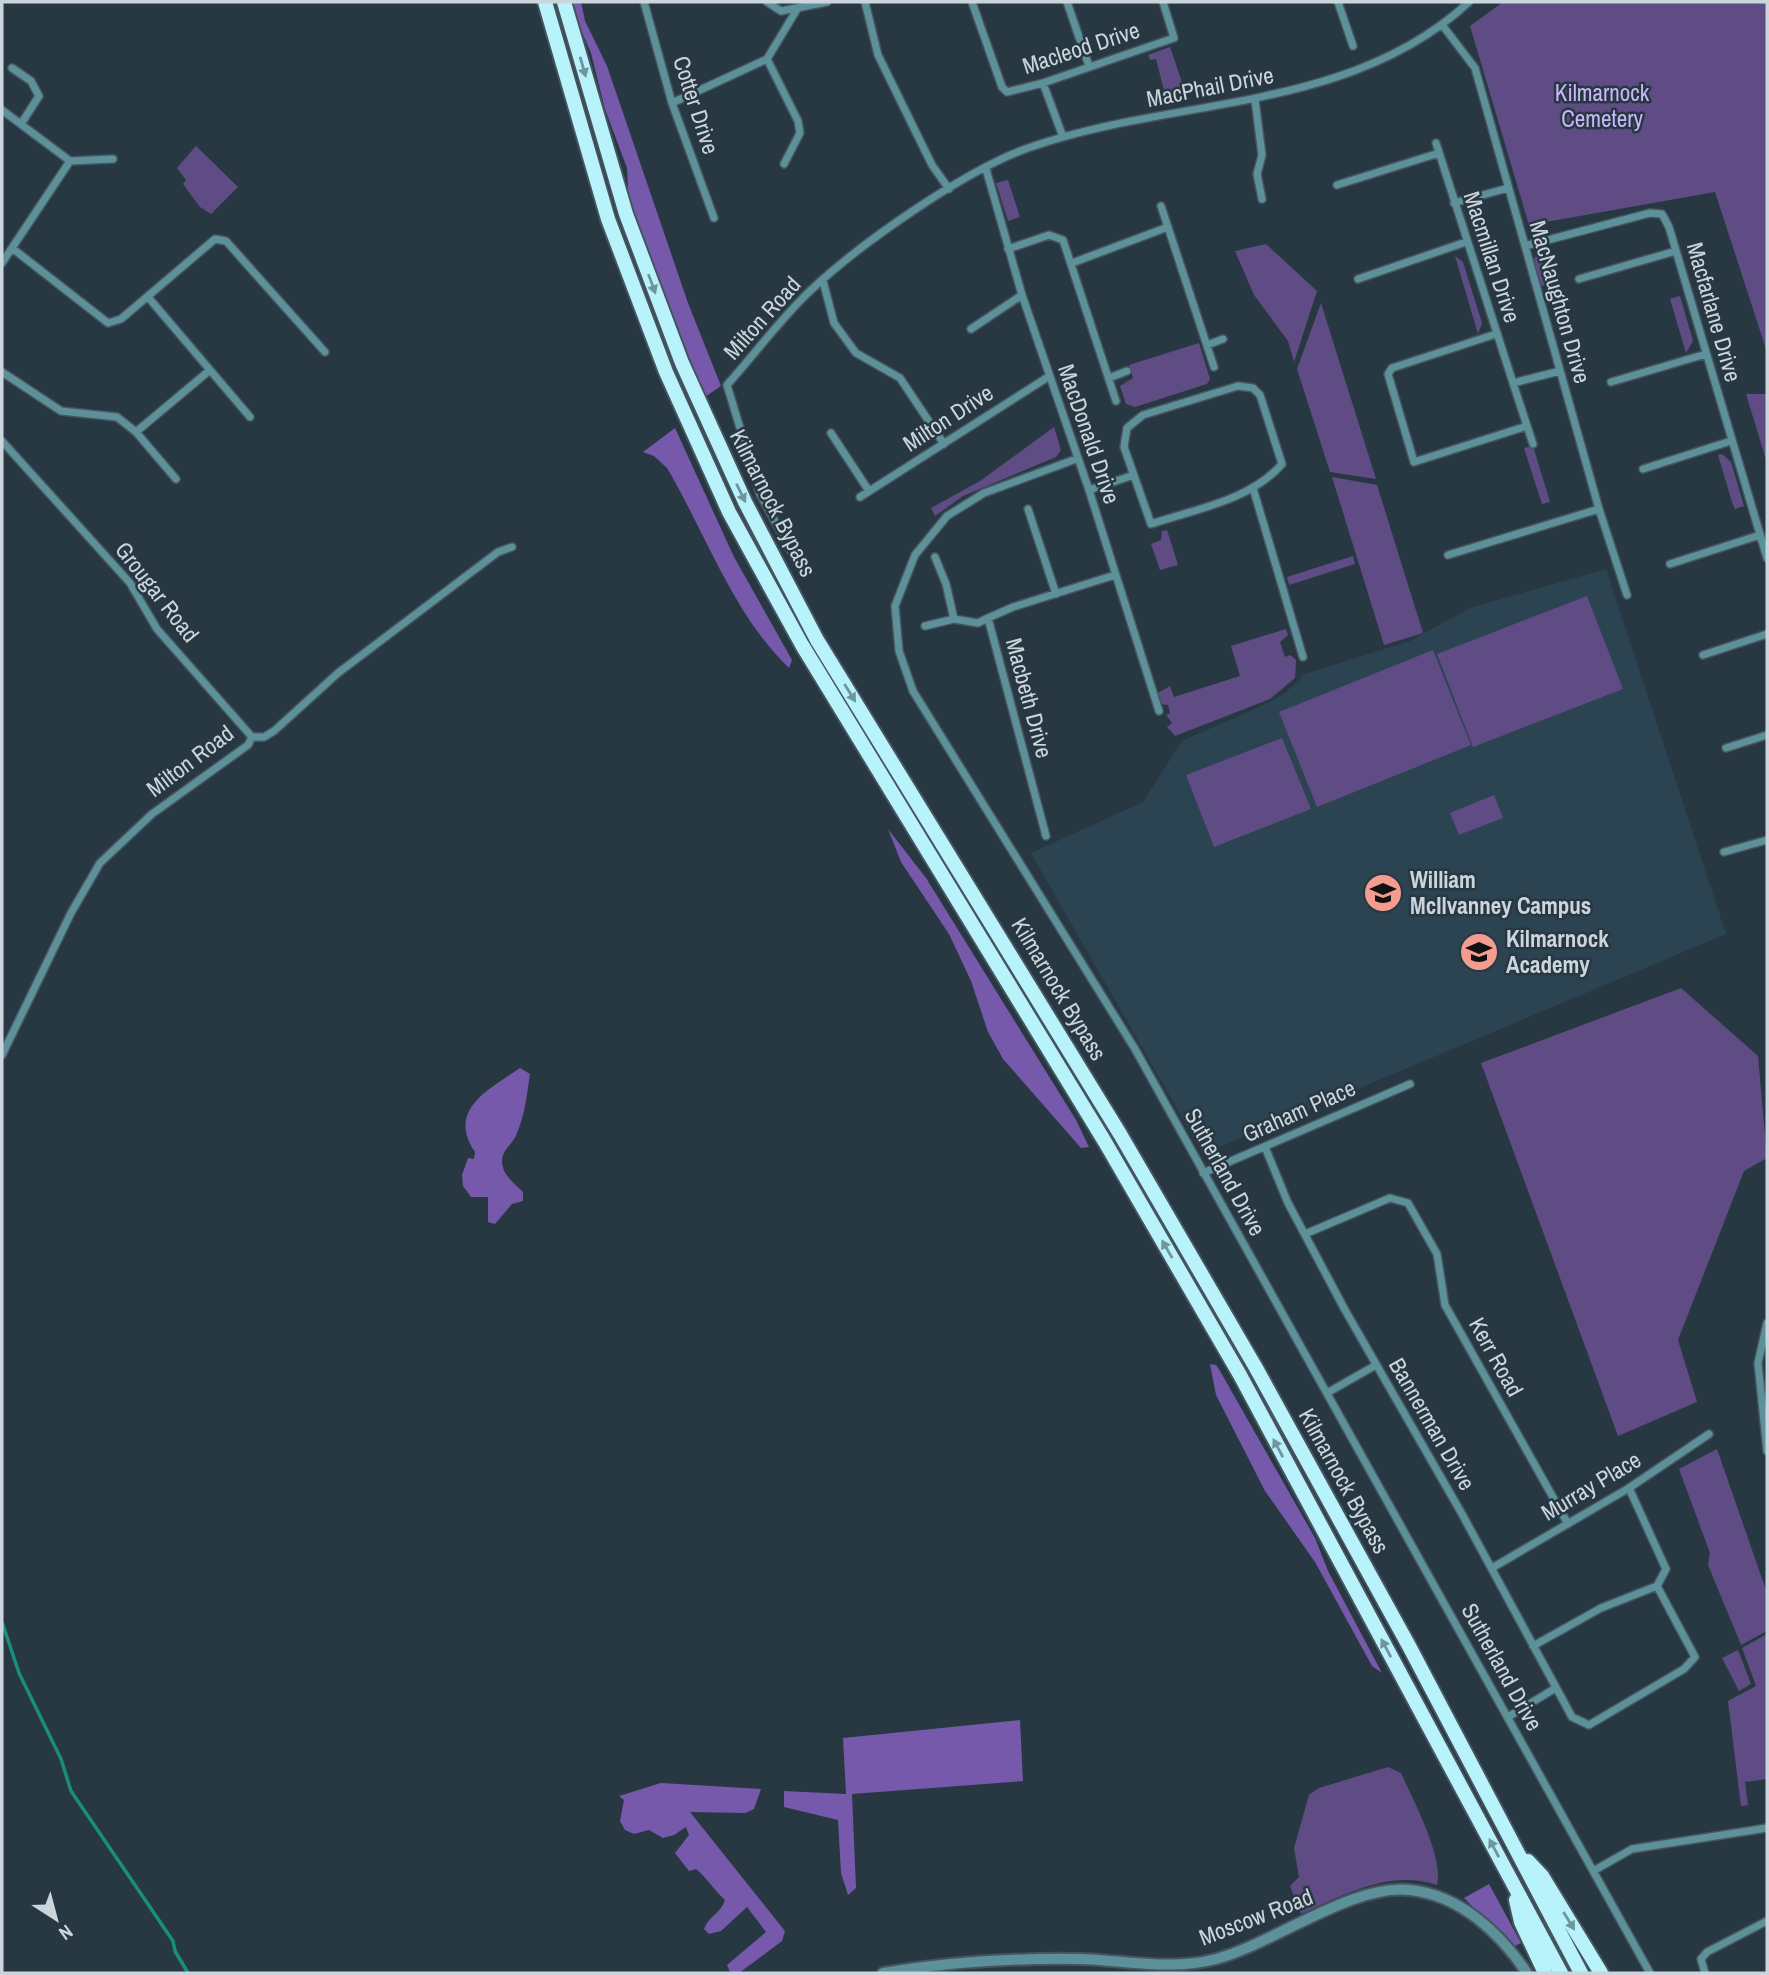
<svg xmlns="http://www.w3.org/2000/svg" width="1769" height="1975" font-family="'Archivo Narrow',sans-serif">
<rect width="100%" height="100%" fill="#283843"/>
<path fill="#2c4352" d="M1606 569 1726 934 1203 1154 1031 853 1143 802 1182 741 1255 709 1284 694 1305 674 1410 641 1470 608Z"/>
<path fill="#5f4c84" d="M1503 2H1767V352L1715 192 1529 225 1470 26Z
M1170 47 1185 91 1166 98 1156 59 1150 60 1148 55Z
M196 146 238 187 211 214 200 207 183 184 186 180 177 168Z
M1008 180 1020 217 1008 221 996 183Z
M1266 244 1317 291 1294 362 1288 341 1254 295 1235 251Z
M1550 248 1560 280 1539 287 1534 258Z
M1455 256 1463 262 1482 323 1478 334Z
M1680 296 1693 341 1686 353 1670 299Z
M1321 303 1376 479 1330 472 1297 369Z
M1199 343 1210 379 1207 384 1135 407 1126 404 1120 386 1133 378 1129 365Z
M1746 394H1767V463Z
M1054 427 1061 450 1056 457 963 496 935 516 931 508 980 481Z
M1533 446 1550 502 1542 504 1524 448Z
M1722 454 1731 462 1744 506 1735 509 1732 502 1718 455Z
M1332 477 1377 485 1423 633 1384 645Z
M1167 530 1178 565 1160 570 1151 544 1161 540 1162 531Z
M1353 556 1355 564 1289 585 1287 577Z
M1587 596 1623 689 1473 747 1437 654Z
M1286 629 1288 635 1280 642 1285 657 1290 655 1296 660 1295 678 1270 699 1175 736 1167 727 1172 723 1166 715 1170 713 1168 705 1160 704 1156 694 1170 686 1174 697 1240 676 1231 646Z
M1433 650 1471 745 1317 807 1279 712Z
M1282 738 1311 809 1214 847 1186 775Z
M1494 795 1503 818 1459 835 1450 813Z
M1681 988 1758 1056 1767 1158 1744 1171 1678 1340 1697 1402 1618 1436 1481 1063Z
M1717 1449 1767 1593V1631L1741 1645 1708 1565 1710 1553 1679 1469Z
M1767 1634V1779L1745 1782 1748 1805 1741 1806 1728 1701 1756 1686 1742 1648Z
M1738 1650 1751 1684 1739 1691 1722 1658Z
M1388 1767 1401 1773C1413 1800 1444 1857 1437 1885 1390 1869 1343 1895 1301 1914L1290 1886 1299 1877 1294 1848 1309 1795 1319 1788Z"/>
<path fill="#7659ab" d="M569 2H581L585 21 607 66 688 303 721 386 702 399 629 206 627 168 605 109 591 53Z
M675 428 734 557 792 660 789 668C734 616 705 532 667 468L654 456 643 452Z
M888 829 926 878 1076 1120 1089 1147 1081 1148 1003 1059 988 1032 971 981 949 934 901 862Z
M520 1068 530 1074C527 1093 525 1115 517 1133 515 1140 509 1145 505 1151 495 1168 512 1182 523 1192V1201L512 1204 495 1224 488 1222V1197H471L463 1186 462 1175 468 1158 474 1159 475 1152C446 1109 490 1089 520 1068Z
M1210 1364 1216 1365 1220 1371 1315 1538 1328 1571 1382 1673 1372 1666 1315 1562 1265 1491 1216 1395Z
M1020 1720 1023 1781 852 1794 856 1888 848 1895 841 1873 838 1820 784 1807V1791L846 1794 843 1738Z
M661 1783 761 1789 754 1809 745 1813 690 1812 785 1931 782 1941 739 1973 730 1972 727 1965 766 1932 747 1907 721 1931 709 1934 704 1929C709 1916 721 1913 725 1900 714 1890 707 1878 696 1869L689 1871 675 1853 689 1835 686 1827 674 1835 663 1838 649 1830 634 1834 625 1830 620 1821 624 1800 619 1796Z
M1489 1884 1521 1943 1515 1946 1508 1942 1464 1898Z"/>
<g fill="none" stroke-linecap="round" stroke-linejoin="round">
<path stroke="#1a8d7b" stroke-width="3.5" d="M2 1622 19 1673 61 1759 71 1791 173 1941 175 1951 188 1973"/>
<defs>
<path id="minor" d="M644 2 672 103 714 218
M767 2 781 11 827 2
M865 2 878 55 932 165 949 189
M972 2 1002 87 1007 92 1043 83 1174 38 1163 2
M1067 2 1089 66
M1338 2 1353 46
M1443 26 1475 68 1599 509 1627 595
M767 59 798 121 800 133 784 164
M12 68 31 81 39 96 21 124
M1043 83 1063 137
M1255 100 1262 155 1257 174 1262 199
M672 103 767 59 796 11
M2 110 70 161 113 159
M1436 143 1513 383
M986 169 1022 295 1089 490 1159 711
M1337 185 1439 153
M1454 203 1508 188
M1161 206 1214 367
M1525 246 1650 213 1662 214 1669 227 1767 558
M12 248 108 323 121 319 215 239 226 241 325 352
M1008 249 1049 235 1063 240 1116 401
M2 263 70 161
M1072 263 1168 227
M1358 279 1466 242
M1579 279 1676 251
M823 281 834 323 856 353 900 378 944 444
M148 297 250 417
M971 329 1022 295
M1496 334 1392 368 1388 374 1414 462 1527 426
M1207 345 1223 339
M2 372 61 411 117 417 136 432 176 479
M1109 378 1127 371
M1611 382 1706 354
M1238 386 1253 388 1260 395 1282 464C1251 500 1196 509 1151 524L1124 447 1127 428 1143 415Z
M136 432 210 370
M831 433 869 491
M2 441 130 583 157 629 252 737
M1533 444 1513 383 1560 371
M1076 459 984 493 947 516 915 555 895 606 899 651 913 691 1135 1049 1650 1973
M1643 469 1731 441
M1253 488 1303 657
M1089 490 1134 475
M860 497 1048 377
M1028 509 1056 594
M1448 555 1599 509
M935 557 946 584 954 619
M798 564 760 494 727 385C755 354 781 318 811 290 861 243 964 171 1028 148 1174 96 1348 114 1469 2
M1670 564 1760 535
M925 626 954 619 978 623 988 618
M1703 655 1767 634
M252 737H264L274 731 338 673 498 552 512 547
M1726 748 1767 735
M1046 836 988 618 1013 607 1115 575
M1724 852 1767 840
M2 1055 71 913 100 863 152 814 248 745 252 737
M1265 1147 1288 1203 1345 1310 1462 1514 1572 1717 1589 1725 1684 1669 1695 1657 1657 1586
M1203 1173 1410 1084
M1305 1234 1390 1198 1408 1203 1437 1254 1445 1305 1568 1524
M1767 1323 1758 1363 1767 1451
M1327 1393 1376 1365
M1492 1568 1629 1488 1709 1434
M1533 1646 1601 1608 1657 1586 1666 1569 1629 1488
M1508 1717 1554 1689
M1595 1870 1632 1849 1767 1828
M1705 1973 1701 1959 1707 1952 1767 1921"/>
<path id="tertiary" d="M883 1973C947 1962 1013 1958 1079 1959 1124 1960 1172 1971 1216 1959 1273 1944 1353 1883 1410 1890 1460 1895 1500 1933 1527 1973"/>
<path id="trunk" d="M545 2 608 219 666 372 729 512 802 645 1105 1142 1240 1375 1561 1973
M564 2 626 214 682 363 745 502 817 640 1120 1134 1256 1368 1409 1646 1581 1973
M1528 1861 1542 1876 1601 1973
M1516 1900 1521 1922 1545 1973"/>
</defs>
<use href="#minor" stroke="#46545f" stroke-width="10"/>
<use href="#tertiary" stroke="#46545f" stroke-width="14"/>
<use href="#trunk" stroke="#46545f" stroke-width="18"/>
<use href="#minor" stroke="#5d9199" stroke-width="7"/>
<use href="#tertiary" stroke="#5d9199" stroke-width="10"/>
<use href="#trunk" stroke="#b8f2fa" stroke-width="14"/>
</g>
<defs><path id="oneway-solid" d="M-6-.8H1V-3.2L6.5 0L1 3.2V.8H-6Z" transform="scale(1.75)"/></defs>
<g fill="#70959e">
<use href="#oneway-solid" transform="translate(583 67) rotate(74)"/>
<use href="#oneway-solid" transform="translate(652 284) rotate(70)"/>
<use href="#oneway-solid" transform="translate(741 493) rotate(64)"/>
<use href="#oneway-solid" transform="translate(850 693) rotate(58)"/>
<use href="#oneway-solid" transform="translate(1167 1249) rotate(-120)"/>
<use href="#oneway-solid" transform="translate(1278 1448) rotate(-118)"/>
<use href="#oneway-solid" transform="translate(1386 1648) rotate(-118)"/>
<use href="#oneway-solid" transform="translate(1494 1848) rotate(-118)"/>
<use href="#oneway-solid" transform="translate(1569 1921) rotate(58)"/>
</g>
<defs>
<symbol id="school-disc" viewBox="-11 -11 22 22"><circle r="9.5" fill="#f59c91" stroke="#283843"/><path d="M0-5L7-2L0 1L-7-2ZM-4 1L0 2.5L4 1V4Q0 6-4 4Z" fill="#111"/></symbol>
</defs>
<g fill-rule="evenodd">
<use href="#school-disc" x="1361" y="871" width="44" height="44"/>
<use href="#school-disc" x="1457" y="930" width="44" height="44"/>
</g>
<g text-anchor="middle" stroke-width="5" stroke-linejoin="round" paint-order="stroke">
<g font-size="23" fill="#ccd5dc" stroke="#283843">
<text transform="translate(1081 48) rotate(-18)" y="8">Macleod Drive</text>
<text transform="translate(1210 87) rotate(-11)" y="8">MacPhail Drive</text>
<text transform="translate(696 105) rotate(72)" y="8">Cotter Drive</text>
<text transform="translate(1492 257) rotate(72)" y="8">Macmillan Drive</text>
<text transform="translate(1560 302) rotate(74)" y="8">MacNaughton Drive</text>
<text transform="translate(1714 312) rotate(74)" y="8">Macfarlane Drive</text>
<text transform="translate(762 318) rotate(-48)" y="8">Milton Road</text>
<text transform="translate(948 418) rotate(-33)" y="8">Milton Drive</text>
<text transform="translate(1089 434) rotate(71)" y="8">MacDonald Drive</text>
<text transform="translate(773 503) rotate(63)" y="8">Kilmarnock Bypass</text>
<text transform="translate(157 592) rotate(52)" y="8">Grougar Road</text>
<text transform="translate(1029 698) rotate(75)" y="8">Macbeth Drive</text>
<text transform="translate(190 761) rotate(-37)" y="8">Milton Road</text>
<text transform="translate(1059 989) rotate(59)" y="8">Kilmarnock Bypass</text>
<text transform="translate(1299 1111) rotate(-24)" y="8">Graham Place</text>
<text transform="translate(1225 1172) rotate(61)" y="8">Sutherland Drive</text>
<text transform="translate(1496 1357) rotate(61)" y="8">Kerr Road</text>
<text transform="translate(1432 1424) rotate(60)" y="8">Bannerman Drive</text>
<text transform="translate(1344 1481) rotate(61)" y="8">Kilmarnock Bypass</text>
<text transform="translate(1591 1486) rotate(-31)" y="8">Murray Place</text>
<text transform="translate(1502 1667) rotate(61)" y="8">Sutherland Drive</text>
<text transform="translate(1256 1917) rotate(-21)" y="8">Moscow Road</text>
</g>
<g font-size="23" fill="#cab6f8" stroke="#283843">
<text x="1602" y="101">Kilmarnock<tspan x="1602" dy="26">Cemetery</tspan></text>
</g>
<g font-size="23" font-weight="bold" fill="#ccd5dc" stroke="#283843" text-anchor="start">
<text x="1410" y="888">William<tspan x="1410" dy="26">McIlvanney Campus</tspan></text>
<text x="1506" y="947">Kilmarnock<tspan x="1506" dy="26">Academy</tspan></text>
</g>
</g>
<rect width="1769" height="1975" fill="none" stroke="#ccd5dc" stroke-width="7"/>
<g transform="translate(56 1919) rotate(144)" stroke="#283843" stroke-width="5" paint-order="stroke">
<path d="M0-5L12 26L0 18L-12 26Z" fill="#ccd5dc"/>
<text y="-10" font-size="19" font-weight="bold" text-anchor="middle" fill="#ccd5dc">N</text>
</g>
</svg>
